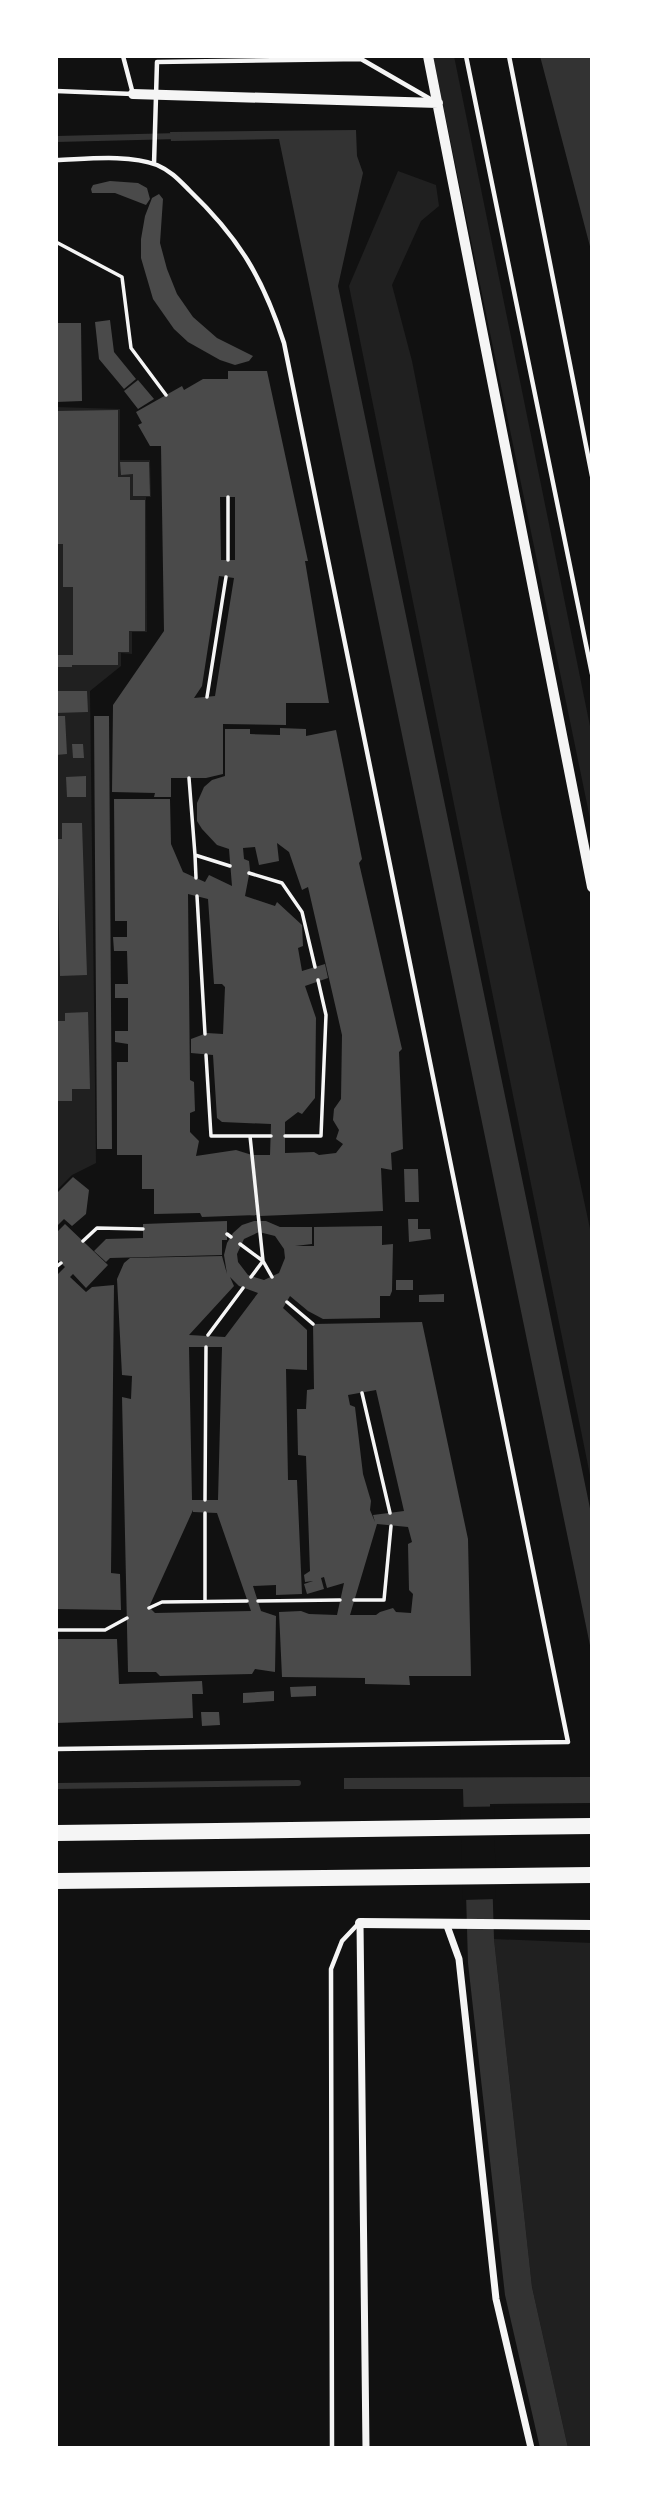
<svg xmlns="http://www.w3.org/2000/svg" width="648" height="2504" font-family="'Nunito Sans',sans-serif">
<rect width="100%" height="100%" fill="#111"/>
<path fill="#202020" d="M433 56H454L592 736V828Z
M398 171 436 185 439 206 421 221 392 285 412 361 501 813 592 1238V1485L349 286Z
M56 407 120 409V460H150L151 497H146L147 632H132V654L121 653V666L90 691 96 1163 72 1175 56 1191Z
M494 1939 592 1943V2448H568L532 2287Z"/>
<path fill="#333" d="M540 56H592V254Z
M356 130 357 156 363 173 338 286 592 1518V1655L279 139 171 141 170 132Z
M592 1777V1803L490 1804 494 1939 532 2287 568 2448H540L505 2295 468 1963 463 1789H344V1778Z"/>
<path fill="#111" d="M592 1805 494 1807 496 1899 463 1900 460 1807Z"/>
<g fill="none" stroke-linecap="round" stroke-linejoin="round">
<path stroke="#333" stroke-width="6" d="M56 139 179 136
M56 1786 298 1783"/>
</g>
<path fill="#4a4a4a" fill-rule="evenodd" d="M110 181 138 183 147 188 150 199 146 205 115 193H92L91 189 93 185Z
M159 194 163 199 160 243 167 269 177 294 193 317 217 338 253 356 249 361 235 365 220 360 188 342 174 329 153 299 141 258V239L145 216 152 198Z
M110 320 114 352 136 379 124 389 99 359 95 322Z
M56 323H81L82 401 56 402Z
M228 371H267L308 561H305L329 703H286V725L223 724V774L206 778H171V797H154L155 793 112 792 113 705 164 631 161 446H150L138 425 142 423 136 412 182 386 184 390 203 379H228ZM220 497H235V560H221ZM219 576 234 578 215 696 194 698 202 686Z
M138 380 154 399 138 409 124 391Z
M118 410V477H130V500H145V631H129V652H118V665H72V667H56V655H73V587H63V544H57L56 411Z
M120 462H149L150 496H133V474L121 475Z
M56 691H87L88 712 56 713Z
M56 716H65L67 754 56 755Z
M94 716H109L112 1149H97Z
M280 728 306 729V736L336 730 362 859 359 863 402 1049 399 1052 403 1149 391 1153 392 1170 381 1168 383 1211 260 1216 253 1155H270L271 1124 222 1122 217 1118 213 1055 191 1053V1039L207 1033 223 1034 225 987 222 984H214L208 899 188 894 190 1080 194 1082 195 1111 190 1113V1132L199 1141 196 1156 236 1150 252 1155 257 1215 202 1217 200 1213 154 1214V1189H142V1155H117V1062H128V1044L115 1042V1031H128V998H115V984H128L127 951H114L113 937H127V921H115L114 799H170L171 844 183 872 205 882 209 875 232 886 229 849 217 845 202 829 197 821V803L204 787 212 780 225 776V729H250V734L280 735ZM277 843 289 852 302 890 308 887 342 1035 341 1099 334 1109 333 1120 339 1130 336 1139 343 1144 336 1153 319 1155 314 1152 285 1153V1122L298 1112 302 1114 315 1098 316 1018 305 986 328 978 325 964 302 971 298 948 303 946 302 925 277 902 275 906 245 896 250 870 249 861 244 859 243 848 255 847 259 865 279 861Z
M72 744H83L84 758H73Z
M86 776V797H67L66 777Z
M62 823H82L87 975 60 976 57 839H62Z
M88 1012 90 1089H72V1101H56V1021H65V1013Z
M404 1169H418L419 1202H405Z
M73 1177 89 1190 86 1214 72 1226 64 1219 56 1227V1194Z
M408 1219H418V1229H430L431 1239 409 1242Z
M227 1221V1240H222V1255L110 1258 106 1262 94 1251 106 1239 143 1238V1224Z
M254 1221H266L280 1227H312V1244L295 1246H314V1227L382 1226V1245L393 1244 392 1291 390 1296H380V1318L323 1319 308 1311 290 1296 283 1308 307 1330V1370L286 1369 288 1480H297L302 1594 276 1595V1585L253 1586 261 1611 276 1616 275 1672 255 1669 252 1674 160 1676 156 1672H128L122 1397 131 1399 132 1376 122 1375 117 1279 124 1263 130 1258 222 1256 227 1274 224 1255 227 1243 233 1233 242 1225ZM259 1232 275 1236 284 1249 285 1258 279 1273 264 1280 248 1275 238 1262 237 1254 244 1239ZM230 1277 239 1286 258 1293 225 1337 189 1335 234 1286ZM189 1347H222L218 1500H192ZM193 1510V1512L217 1513 251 1611 155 1613 149 1607Z
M65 1224 108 1265 86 1288 73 1274 70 1277 86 1292 92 1287 114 1285 111 1573 120 1574 121 1610 56 1609V1276L65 1267 56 1258V1233Z
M396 1280H413V1290H396Z
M444 1294V1302H419V1295Z
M422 1322 468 1539 471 1676H409L410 1685 365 1684V1678L282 1677 279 1612 301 1611 309 1614 337 1615 344 1583 327 1588 324 1577 321 1578 324 1589 307 1594 304 1584 313 1581 305 1582 304 1575 310 1571 306 1456 298 1455 297 1409H306L307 1390 314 1389 313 1324ZM376 1390 404 1511 373 1515 375 1522 370 1510 371 1501 363 1474 355 1407 350 1405 348 1395ZM377 1524 408 1527 412 1542 408 1544 409 1590 413 1594 411 1613 396 1612 393 1608 380 1612 376 1615H350Z
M56 1639H117L119 1684 202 1681 203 1694H192L193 1718 56 1723Z
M316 1686V1696L291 1697 290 1687Z
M274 1691V1701L243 1703V1693Z
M201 1712H219L220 1725 202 1726Z"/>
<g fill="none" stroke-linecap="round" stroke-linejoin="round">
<path stroke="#f5f5f5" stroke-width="3.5" d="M56 242 122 277 131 348 166 395
M228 560V497
M207 697 226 577
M189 778 195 855
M249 873 282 883 302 912 315 967
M196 878 195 855 230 866
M197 896 205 1034
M206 1055 211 1136H271
M250 1136 263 1261 272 1277
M285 1136H321L326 1015 318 980
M227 1234 231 1237
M83 1241 97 1228 143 1229
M240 1244 263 1261
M56 1267 61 1263
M251 1277 263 1261
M287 1302 313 1324
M208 1335 243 1288
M362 1393 390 1513
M205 1500 206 1347
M205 1513V1601
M354 1600H384L391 1526
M258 1601 340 1600
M149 1608 162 1602 247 1601
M56 1630H105L127 1618"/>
<path stroke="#f5f5f5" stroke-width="4.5" d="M466 56 592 674
M509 56 592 476
M56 91 133 94 123 56
M56 160C87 159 128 154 157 165 171 171 179 180 190 191 239 238 263 278 284 343L568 1742 56 1749
M154 164 157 62 361 59 432 100
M332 2448 331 1969 342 1941 359 1923"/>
<path stroke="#f5f5f5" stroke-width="7" d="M360 1923 366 2448
M446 1923 459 1959 496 2299 531 2448"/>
<path stroke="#f5f5f5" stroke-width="10" d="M428 56 592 887
M133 94 438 103
M360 1923 592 1925"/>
<path stroke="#f5f5f5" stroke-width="16" d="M56 1833 592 1826
M56 1881 592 1875"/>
</g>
<rect width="648" height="2504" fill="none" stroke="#ffffff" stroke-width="116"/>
</svg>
